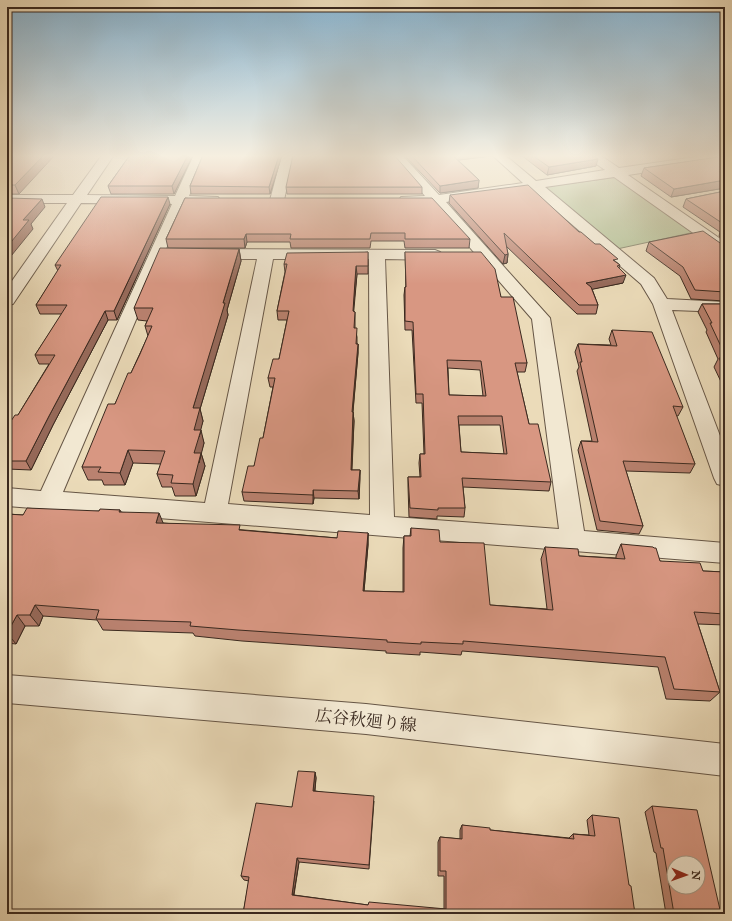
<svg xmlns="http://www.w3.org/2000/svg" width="732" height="921" font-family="'IM FELL English','Noto Serif JP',serif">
<rect width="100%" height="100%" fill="#ebdbb9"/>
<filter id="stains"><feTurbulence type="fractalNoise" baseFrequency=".005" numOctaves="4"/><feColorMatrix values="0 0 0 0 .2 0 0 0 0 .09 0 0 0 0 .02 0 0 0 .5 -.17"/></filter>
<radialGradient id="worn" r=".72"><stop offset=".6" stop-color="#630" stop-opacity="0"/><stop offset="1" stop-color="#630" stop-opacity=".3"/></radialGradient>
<path fill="#b1c194" stroke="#76755a" d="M617 177 695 232 617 249 545 187Z"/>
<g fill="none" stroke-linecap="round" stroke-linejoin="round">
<defs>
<path id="minor" d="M102 155H114L87 195 175 196 194 155H206L189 196 218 197 220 200 218 203 185 204 63 492 205 503 257 259H209L204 257 201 254 204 251 209 249 435 250 440 252 443 255 440 258 435 260 385 259 394 517 559 529 532 319 432 204 401 203 399 200 401 197 425 196 390 155H402L439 195 523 183 492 155H505L536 181 605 170 588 158 586 155H600L619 168 709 155H725V160L628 175 725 242V254L720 252 614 177 545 187 654 278 667 299 725 302V312L672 310 725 449V486L717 484 714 478 653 304 641 284 531 189 446 202 550 318 584 531 725 543V563L7 506V488L41 491 172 204 81 203 13 304 7 305V288L67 203H7V195H73ZM273 259H369L370 515 228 504Z
M282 155H294L284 200 282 203 277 204 272 203 270 200Z
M7 675 366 704 725 744V776L366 734 7 703Z"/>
</defs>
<use href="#minor" stroke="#665646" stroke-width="2"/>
<use href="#minor" fill="#f2e8d2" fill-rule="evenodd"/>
</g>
<path fill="#ba8270" stroke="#3a291f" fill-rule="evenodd" d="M130 155H193L174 194H111L108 186Z
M203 155H282L270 194H191L190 186Z
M404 155H492L491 156 458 160 479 180 478 188 440 193Z
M521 155H593L596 166 547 175Z
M725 155V188L671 197 641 176 644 168 715 158 716 156Z
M7 164 19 194H7Z
M286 187H422V194H287Z
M725 191V241L719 236 720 232 683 207 686 199Z
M450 195 579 232 620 265 619 268 623 283 592 289 598 305 596 314H577L506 246 508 254 507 263 503 264 449 203Z
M185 198 470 239 469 248H405L404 241H371L370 248H291L290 242H247L245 248H168L166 239Z
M170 204 117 320H108L53 425 31 470 7 469V427L18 415 49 364H39L35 355 62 314H40L36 305 58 271 55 265Z
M649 242 723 245 725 246V301L691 299 680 276 646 251Z
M239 249 241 261 227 310 228 315 200 409 203 421 200 430 204 443 201 453 205 466 196 496H175L172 487H162L157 474 161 464 133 463 125 485H104L102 480H88L82 467 131 373 148 336 145 326 147 321 138 320 134 308Z
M368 252V274H357L353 311 355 312V328L357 337V344H358V353L353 412 354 421 352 470H360L359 499 314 498 313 504 244 501 242 492 254 466 263 438 273 387H270L268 378 279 359 287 320H278L277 311 285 272 284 264Z
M405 252 501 297 527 363 525 372H517L529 424 551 482 549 491 463 487 465 508 464 517 437 516V519L409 517 408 486V477H420L419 463 420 454H424L422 403H416L412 330H405L404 295 405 287H406ZM448 368 480 370 483 396 449 395ZM459 425H500L504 454 461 452Z
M702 304H725V388H724L714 367 718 359 706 332 707 330 698 312Z
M612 330 683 407 678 416H676L695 464 690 473 626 471 643 526 639 534 597 530 578 450 581 441H592L577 371 579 367 575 352 578 344 611 345 609 339Z
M120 510 121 512 163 523 337 538 368 533V545L364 591 403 592V548L404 536H410L411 528 440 542 490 605 547 609 541 559 545 547 579 556 616 558V556L621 544 660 561 703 571 725 572V625L698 624 720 692 710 701 666 699 658 667 462 651 461 655 420 652V655L386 653V651L242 641 195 636 193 633 103 630 97 620 43 616 39 626H25L16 644 7 643V514L23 515Z
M315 772 316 778 315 791 374 801 369 869 299 862 294 895 368 905 444 909V876H438V842L440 837 460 839V830L462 825 490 830 569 838 573 834 589 835 587 820 592 815 629 885 635 914H243L249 881 244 880 241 876 292 807Z
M652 806 721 914H666L656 853 654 852 645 812Z"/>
<path fill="#976a5b" stroke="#3a291f" d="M7 155H11L7 158Z
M44 155H55L19 194 15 185Z
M188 155H193L174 194 172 186Z
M279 155H282L270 194 269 187Z
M451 155H492L491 156 451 161Z
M598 159 596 166 547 175 549 167Z
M479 180 478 188 440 193V186Z
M725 180V188L671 197 674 189Z
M168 197 170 204 117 320 114 311Z
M42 199 45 207 31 224 33 229 7 261V247L23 220Z
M246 234 247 242 245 248 244 239Z
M239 249 241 261 227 310 228 315 200 409 203 421 199 437 201 430 204 443 199 463 201 453 205 466 196 496 193 484 194 453 193 408 223 303Z
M508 254 507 263 503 264 505 255Z
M356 266 357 274 353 320V311Z
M626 275 623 283 584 291 586 283Z
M105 311 108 320 53 425 31 470 26 461 49 416Z
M358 344V353L352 421V412Z
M353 412 354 421 351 479V470Z
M128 450 133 463 125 485 120 473Z
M360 470V479L359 499 358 491Z
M313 490 314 498 313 504Z
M159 513 164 525 156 523Z
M368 533V545L363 602V591Z
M35 605 43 616 39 626 30 615Z
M17 615 25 626 16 644 7 633Z
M315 772 316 778 314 796 313 791Z
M297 858 299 862 293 898 292 895Z"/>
<path fill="#d89782" stroke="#3a291f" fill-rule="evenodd" d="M16 155H44L15 185H7V164L9 163Z
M130 155H188L172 186H108Z
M203 155H279L269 187 190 186Z
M293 155H394L422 187H286Z
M411 155H452L479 180 440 186Z
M532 155H593L598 159 549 167Z
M721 155H725V180L674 189 644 168 718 157 716 156Z
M528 185 579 232H581L595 244H600L618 259 613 260 620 265 617 266 626 275 586 283 591 287 598 305H579L504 233 508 254 505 255 450 195Z
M725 191V225L686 199Z
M101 197H168L114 311H105L49 416 26 461H7V427L15 415H18L55 355H35L67 305H36L61 265H55Z
M7 198 42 199 23 220H29L7 247Z
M185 198H432L470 239H405V233H371L370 239H290L291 234H246L244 239H166Z
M703 231 723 245 725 246V292L695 290 683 267 649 242Z
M160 248 239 249 223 303H225L193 408H200L194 430H201L194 453H201L193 484 171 483 173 475 157 474 165 451 128 450 120 473 98 472 101 467H82L108 404H115L128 373H131L140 354 152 326H145L153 308H134Z
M368 252V266H356L353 311 355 312 354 328H357L356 344H358L352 412H353L351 470H360L358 491 313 490V495L242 492 248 466H254L260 438H263L275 378H268L273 359H279L289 311H277L287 264H284L287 253Z
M405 252H481L495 269 501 297H513L527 363H515L529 424H538L551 482 462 478 465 508H438V510L410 508 408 477H421L420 454H425L423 394H416L413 322 405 321V287H406ZM447 360 481 361 486 396 449 395ZM458 416H502L507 454 461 452Z
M702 304H725V355L710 323H712Z
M612 330 652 332 683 407 673 406 695 464 623 461 643 526 600 521 581 441 598 442 580 362H582L578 344 617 346Z
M719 358H725V371Z
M27 508 99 511 100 509 120 510 119 512 159 513 156 523 240 525 239 530 337 538 338 531 368 533 363 591 404 592V536H411V528L439 530 440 542 484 543 490 605 553 610 545 547 578 549 579 556 625 559 621 544 653 547 654 548H656L660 561 700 563 703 571 725 572V614L694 612 720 692 674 689 665 657 463 641V644L421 642V644L387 642V640L238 630 190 626 191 622 96 619 99 610 35 605 30 615H17L7 633V514L23 515Z
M298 771 315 772 313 791 374 796 369 865 297 858 292 895 368 905 369 902 446 909V871H440V837L462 839V825L490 828V830L574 839 573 834 595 836 592 815 619 818 629 885 631 886 635 914H243L249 877 241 876 256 803 292 807Z
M652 806 697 810 721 914H674L663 848H661ZM674 863H698V887H674Z"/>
<linearGradient id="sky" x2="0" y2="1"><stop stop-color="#88b6d4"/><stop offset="0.55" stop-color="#f6efe0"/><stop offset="1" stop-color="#f6efe0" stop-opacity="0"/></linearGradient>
<rect width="732" height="284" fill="url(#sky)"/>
<g text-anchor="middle" stroke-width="4" stroke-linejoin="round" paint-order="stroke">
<g font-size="17" fill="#3a291f" stroke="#f2e8d2">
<text transform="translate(366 720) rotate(6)" y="6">広谷秋廻り線</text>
</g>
</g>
<rect width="732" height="921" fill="none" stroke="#ebdbb9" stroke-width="24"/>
<rect x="8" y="8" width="716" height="905" fill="none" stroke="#3a291f" stroke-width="2"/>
<rect x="12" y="12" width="708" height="897" fill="none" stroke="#3a291f"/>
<g transform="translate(686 875) rotate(92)"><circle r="19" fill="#f2e8d2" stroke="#a89c8a"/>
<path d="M0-3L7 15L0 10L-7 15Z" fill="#8f2418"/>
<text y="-6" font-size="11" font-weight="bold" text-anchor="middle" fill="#3a291f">N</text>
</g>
<rect width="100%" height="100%" filter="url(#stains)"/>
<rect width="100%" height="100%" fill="url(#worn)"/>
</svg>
